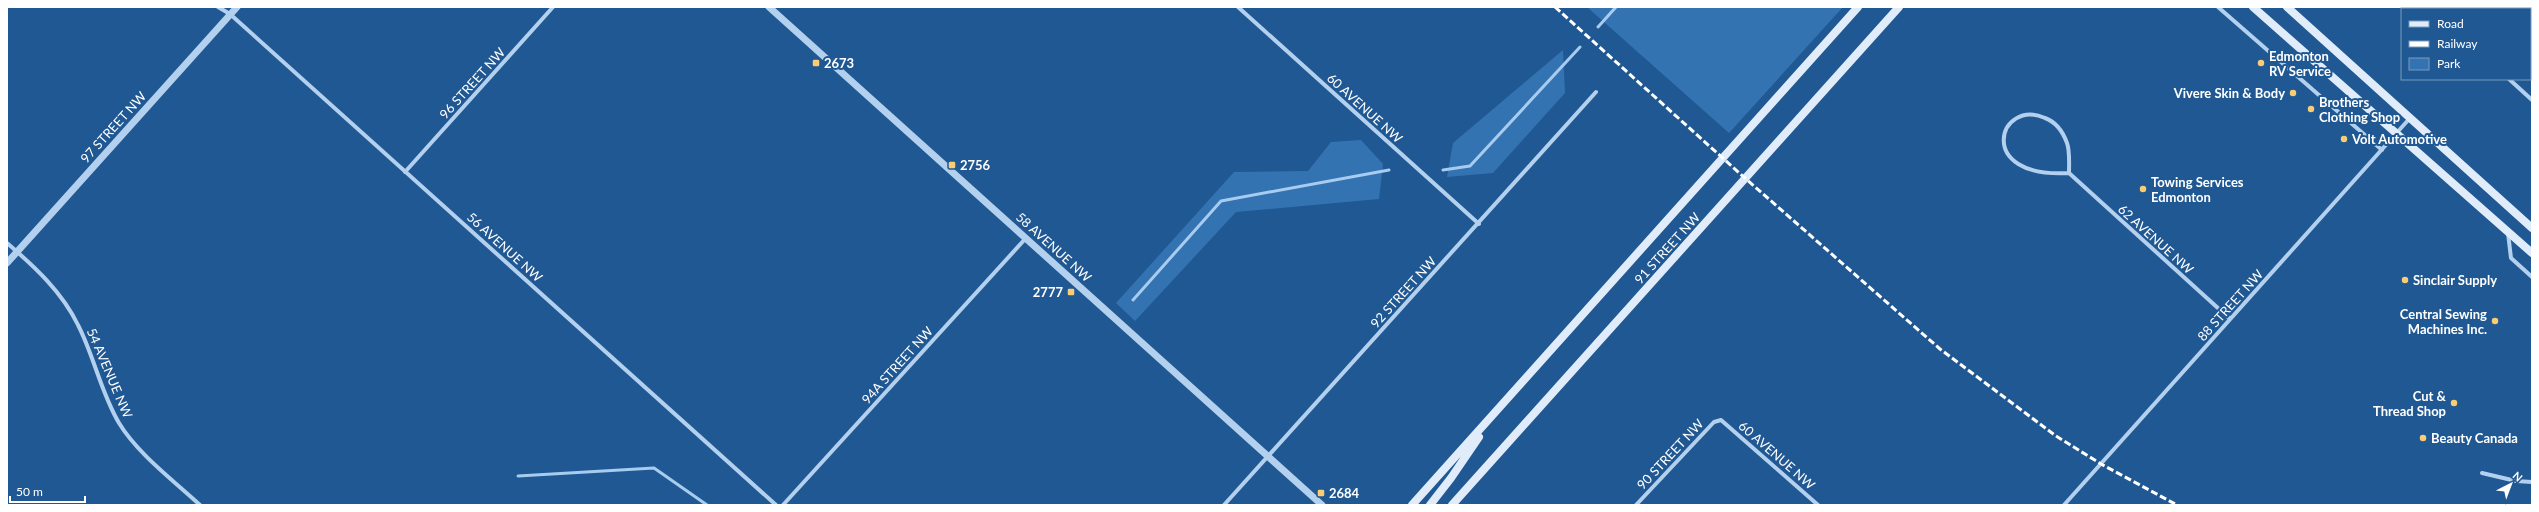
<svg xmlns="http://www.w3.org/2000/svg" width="2539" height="512" viewBox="0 0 2539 512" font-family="Lato,sans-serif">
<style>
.green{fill:#3473b1}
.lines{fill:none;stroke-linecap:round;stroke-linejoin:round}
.stream{stroke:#a7ccef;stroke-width:3}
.minor{stroke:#b3d0ee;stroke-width:4}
.tertiary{stroke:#b3d0ee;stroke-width:7}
.secondary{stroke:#e0ecfa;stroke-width:8}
.rail{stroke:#fff;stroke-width:3;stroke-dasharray:7 3;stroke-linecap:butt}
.poi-dot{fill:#facd74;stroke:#205893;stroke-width:1.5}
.labels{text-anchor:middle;stroke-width:4;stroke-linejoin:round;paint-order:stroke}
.poi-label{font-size:13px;font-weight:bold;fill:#fff;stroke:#205893;text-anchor:start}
.street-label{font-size:13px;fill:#fff;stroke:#205893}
</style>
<rect width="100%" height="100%" fill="#205893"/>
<path class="green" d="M 1587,7 L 1843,7 L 1729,133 Z
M 1563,50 L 1565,93 L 1493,173 L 1447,177 L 1453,143 Z
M 1361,140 L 1383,164 L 1379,199 L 1236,212 L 1135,321 L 1116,303 L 1234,172 L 1308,171 L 1331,142 Z"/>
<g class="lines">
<path class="stream" d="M 1598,27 L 1616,7
M 1443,170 L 1470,166 L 1580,47
M 1133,300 L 1221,201 L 1389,170
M 518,476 L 654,468 L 707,505"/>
<path class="minor" d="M 218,7 L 230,14 L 776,505
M 1238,7 L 1479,224
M 2218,7 L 2382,150
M 2429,7 L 2431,9
M 2462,9 L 2464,7
M 2509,79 L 2532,100
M 405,172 L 553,7
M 2069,173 C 2069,164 2070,151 2067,143 C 2063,132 2056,122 2045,118 C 1999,97 1973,179 2069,173 L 2230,319
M 2508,233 L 2511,258 L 2532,277
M 7,243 C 35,267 62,292 78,325 C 94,356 101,393 119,423 C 137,453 174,481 200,505
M 2482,473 L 2516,481 L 2532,482
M 783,505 L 1026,238
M 1224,505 L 1596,92
M 1636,505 L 1714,422 L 1721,420 L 1818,505
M 2064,505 L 2410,118"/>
<path class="tertiary" d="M 769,7 L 1322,505
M 7,263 L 237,7"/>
<path class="secondary" d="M 2253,7 L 2532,253
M 2287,7 L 2532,228
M 1412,505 L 1858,7
M 1430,505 L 1451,478 L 1479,437
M 1452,505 L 1899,7"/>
<path class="rail" d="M 1555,7 L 1746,179 L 1940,349 L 2056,436 L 2101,464 L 2177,505"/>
</g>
<g class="poi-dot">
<rect x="812" y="59" width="8" height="8" rx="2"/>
<circle cx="2261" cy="63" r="4"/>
<circle cx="2293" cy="93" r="4"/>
<circle cx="2311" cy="109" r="4"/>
<circle cx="2344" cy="139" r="4"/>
<rect x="948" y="161" width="8" height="8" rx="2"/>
<circle cx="2143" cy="189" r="4"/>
<circle cx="2405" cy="280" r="4"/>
<rect x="1067" y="288" width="8" height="8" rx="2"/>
<circle cx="2495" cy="321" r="4"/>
<circle cx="2454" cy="403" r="4"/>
<circle cx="2423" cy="438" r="4"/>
<rect x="1317" y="489" width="8" height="8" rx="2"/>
</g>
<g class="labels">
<g class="poi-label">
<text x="2269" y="61">Edmonton<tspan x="2269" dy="15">RV Service</tspan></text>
<text x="824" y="68">2673</text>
<text x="2285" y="98" text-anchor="end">Vivere Skin &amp; Body</text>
<text x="2319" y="107">Brothers<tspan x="2319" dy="15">Clothing Shop</tspan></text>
<text x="2352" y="144">Volt Automotive</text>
<text x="960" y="170">2756</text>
<text x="2151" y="187">Towing Services<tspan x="2151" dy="15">Edmonton</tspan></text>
<text x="2413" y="285">Sinclair Supply</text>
<text x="1063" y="297" text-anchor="end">2777</text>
<text x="2487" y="319" text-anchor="end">Central Sewing<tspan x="2487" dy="15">Machines Inc.</tspan></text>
<text x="2446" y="401" text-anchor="end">Cut &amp;<tspan x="2446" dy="15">Thread Shop</tspan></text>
<text x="2431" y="443">Beauty Canada</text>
<text x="1329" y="498">2684</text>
</g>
<g class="street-label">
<text transform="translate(472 83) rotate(-48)" y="5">96 STREET NW</text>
<text transform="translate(1365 108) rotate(42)" y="5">60 AVENUE NW</text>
<text transform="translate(113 127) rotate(-48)" y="5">97 STREET NW</text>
<text transform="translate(2156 239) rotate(42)" y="5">62 AVENUE NW</text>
<text transform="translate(505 247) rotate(42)" y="5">56 AVENUE NW</text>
<text transform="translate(1054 247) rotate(42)" y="5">58 AVENUE NW</text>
<text transform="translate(1667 248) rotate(-48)" y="5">91 STREET NW</text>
<text transform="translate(1403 292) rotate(-48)" y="5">92 STREET NW</text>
<text transform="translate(2230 305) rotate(-48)" y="5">88 STREET NW</text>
<text transform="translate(897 365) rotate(-48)" y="5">94A STREET NW</text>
<text transform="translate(110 373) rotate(67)" y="5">54 AVENUE NW</text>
<text transform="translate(1670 454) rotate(-47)" y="5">90 STREET NW</text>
<text transform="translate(1777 455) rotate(41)" y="5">60 AVENUE NW</text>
</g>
</g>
<rect width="2539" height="512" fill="none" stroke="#ffffff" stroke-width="16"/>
<rect x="2401" y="8" width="130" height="72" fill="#205893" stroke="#799bbe"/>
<rect x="2409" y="21" width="20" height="6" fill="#e0ecfa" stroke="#799bbe"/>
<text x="2437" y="28" font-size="12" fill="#ffffff">Road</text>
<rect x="2409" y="41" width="20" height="6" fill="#ffffff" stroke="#799bbe"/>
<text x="2437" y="48" font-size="12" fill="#ffffff">Railway</text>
<rect x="2409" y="58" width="20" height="12" fill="#3473b1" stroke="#799bbe"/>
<text x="2437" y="68" font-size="12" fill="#ffffff">Park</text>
<g transform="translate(2511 484) rotate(42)" stroke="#205893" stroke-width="3" paint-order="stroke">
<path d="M0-3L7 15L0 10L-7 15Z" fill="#ffffff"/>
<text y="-6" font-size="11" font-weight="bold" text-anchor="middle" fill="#ffffff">N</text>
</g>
<path d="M10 496v6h75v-6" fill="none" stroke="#ffffff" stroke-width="2"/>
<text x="16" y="496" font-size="12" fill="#ffffff" stroke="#205893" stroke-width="3" paint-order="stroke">50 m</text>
</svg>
